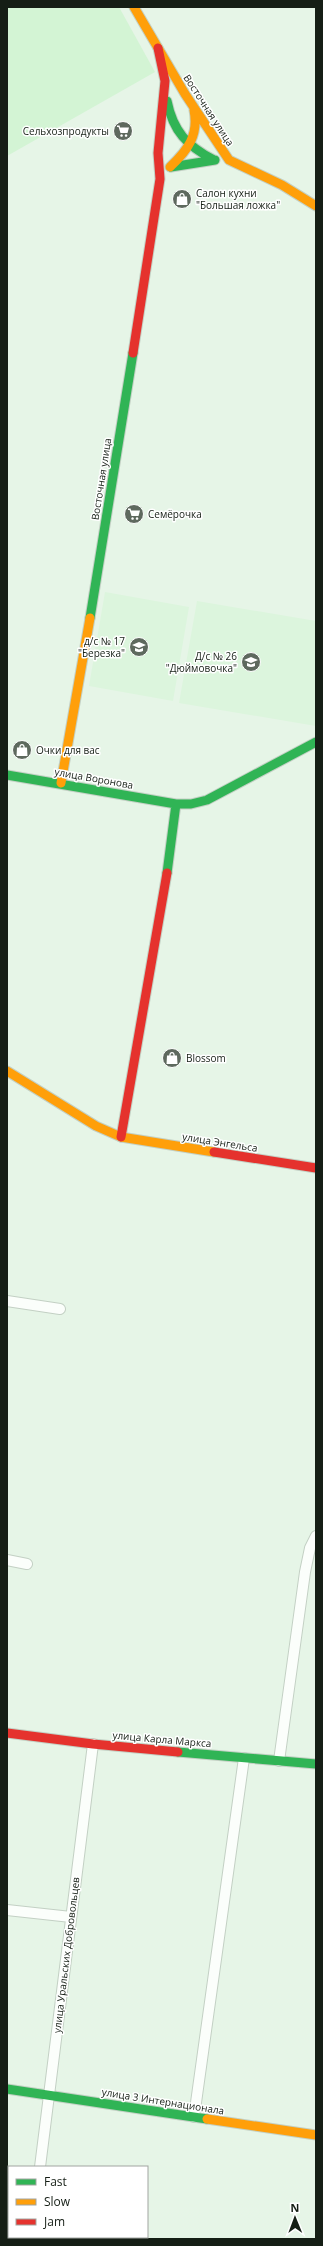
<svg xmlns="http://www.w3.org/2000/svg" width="323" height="2246" viewBox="0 0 323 2246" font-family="'Open Sans',sans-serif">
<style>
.built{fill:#dcf5dd}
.green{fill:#d3f4d4}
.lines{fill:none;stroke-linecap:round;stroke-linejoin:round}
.street-casing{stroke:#c3d0c4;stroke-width:12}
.fast-casing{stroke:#c3d0c4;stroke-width:11}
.slow-casing{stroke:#c3d0c4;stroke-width:11}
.jam-casing{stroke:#c3d0c4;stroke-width:11}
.street{stroke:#fbfefb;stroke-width:10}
.fast{stroke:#30b455;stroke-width:9}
.slow{stroke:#ff9f0a;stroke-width:9}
.jam{stroke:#e5322d;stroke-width:9}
.labels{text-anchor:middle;stroke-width:3;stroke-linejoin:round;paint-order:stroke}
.street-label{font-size:10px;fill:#151e15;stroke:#fff}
.poi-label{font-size:10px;fill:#151e15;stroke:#fff;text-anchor:start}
</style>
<rect width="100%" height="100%" fill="#e6f5e7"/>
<path class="built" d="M 105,592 L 189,607 L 173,701 L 89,686 Z
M 197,601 L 316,621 L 316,726 L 179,703 Z"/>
<path class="green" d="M 7,7 L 119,7 L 155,72 L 7,156 Z"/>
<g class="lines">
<defs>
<path id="street" d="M 7,1301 L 60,1309
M 7,1560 L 27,1564
M 279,1761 L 305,1572 L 310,1548 L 316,1536
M 7,1910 L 71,1917
M 194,2117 L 244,1758
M 40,2167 L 93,1744
M 31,2239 L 31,2237"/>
<path id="fast" d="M 167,101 C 173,131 187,146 214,160
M 171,167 L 215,160
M 90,618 L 133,353
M 7,775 L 176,804 L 191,804 L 207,800 L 316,742
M 167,873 L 176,804
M 178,1752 L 316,1764
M 7,2089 L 207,2119"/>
<path id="slow" d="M 134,7 L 185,94 L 229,160 L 282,185 L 316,206
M 170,167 C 188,150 199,135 194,110
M 61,783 L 90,618
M 7,1071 L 96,1126 L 121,1137 L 214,1152
M 207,2119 L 316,2135"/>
<path id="jam" d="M 133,353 L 160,179 L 158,153 L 165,81 L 158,48
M 121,1137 L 167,873
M 214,1152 L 316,1168
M 7,1733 L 93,1744 L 178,1752"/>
</defs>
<use href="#street" class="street-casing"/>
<use href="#fast" class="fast-casing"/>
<use href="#slow" class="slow-casing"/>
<use href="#jam" class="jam-casing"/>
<use href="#street" class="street"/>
<use href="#fast" class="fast"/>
<use href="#slow" class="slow"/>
<use href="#jam" class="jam"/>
</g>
<defs>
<symbol id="supermarket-disc" viewBox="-11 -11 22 22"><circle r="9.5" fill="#5e695e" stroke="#fff"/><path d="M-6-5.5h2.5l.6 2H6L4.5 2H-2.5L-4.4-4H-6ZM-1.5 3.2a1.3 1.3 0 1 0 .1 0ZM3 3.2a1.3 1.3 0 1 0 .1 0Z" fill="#fff"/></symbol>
<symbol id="shop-disc" viewBox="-11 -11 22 22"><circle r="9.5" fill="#5e695e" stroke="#fff"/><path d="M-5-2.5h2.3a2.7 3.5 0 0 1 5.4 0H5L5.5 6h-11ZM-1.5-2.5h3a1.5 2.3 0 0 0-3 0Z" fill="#fff"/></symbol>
<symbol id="school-disc" viewBox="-11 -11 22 22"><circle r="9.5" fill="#5e695e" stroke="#fff"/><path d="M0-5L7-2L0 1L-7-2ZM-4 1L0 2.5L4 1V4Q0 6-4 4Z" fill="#fff"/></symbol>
</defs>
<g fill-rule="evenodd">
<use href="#supermarket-disc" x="112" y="120" width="22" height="22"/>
<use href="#shop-disc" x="171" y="188" width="22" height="22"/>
<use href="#supermarket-disc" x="123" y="503" width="22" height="22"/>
<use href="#school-disc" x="128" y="636" width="22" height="22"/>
<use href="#school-disc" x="240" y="651" width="22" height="22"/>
<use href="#shop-disc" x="11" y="739" width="22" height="22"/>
<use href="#shop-disc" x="161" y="1047" width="22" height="22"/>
</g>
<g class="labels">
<g class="street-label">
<text transform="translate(209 110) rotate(57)" y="4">Восточная улица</text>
<text transform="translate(101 479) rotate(-81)" y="4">Восточная улица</text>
<text transform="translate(94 778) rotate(10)" y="4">улица Воронова</text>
<text transform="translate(220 1142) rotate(9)" y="4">улица Энгельса</text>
<text transform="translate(162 1739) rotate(5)" y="4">улица Карла Маркса</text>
<text transform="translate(66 1955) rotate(-83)" y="4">улица Уральских Добровольцев</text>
<text transform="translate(163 2101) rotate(9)" y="4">улица 3 Интернационала</text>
</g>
<g class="poi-label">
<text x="109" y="135" text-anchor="end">Сельхозпродукты</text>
<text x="196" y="197">Салон кухни<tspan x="196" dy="12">"Большая ложка"</tspan></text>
<text x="148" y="518">Семёрочка</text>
<text x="125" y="645" text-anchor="end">д/с № 17<tspan x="125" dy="12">"Березка"</tspan></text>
<text x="237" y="660" text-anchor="end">Д/с № 26<tspan x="237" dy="12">"Дюймовочка"</tspan></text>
<text x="36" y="754">Очки для вас</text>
<text x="186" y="1062">Blossom</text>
</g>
</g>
<rect width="323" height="2246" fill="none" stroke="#151e15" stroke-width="16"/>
<rect x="8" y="2166" width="140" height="72" fill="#ffffff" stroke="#a1a5a1"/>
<rect x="16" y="2179" width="20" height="6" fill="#30b455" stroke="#a1a5a1"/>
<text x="44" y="2186" font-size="12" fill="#151e15">Fast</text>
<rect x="16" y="2199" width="20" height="6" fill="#ff9f0a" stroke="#a1a5a1"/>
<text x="44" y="2206" font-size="12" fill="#151e15">Slow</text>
<rect x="16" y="2219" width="20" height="6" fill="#e5322d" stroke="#a1a5a1"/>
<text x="44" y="2226" font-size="12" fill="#151e15">Jam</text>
<g transform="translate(295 2218) rotate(359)" stroke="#ffffff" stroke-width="3" paint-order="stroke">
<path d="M0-3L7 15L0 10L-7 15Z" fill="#151e15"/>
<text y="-6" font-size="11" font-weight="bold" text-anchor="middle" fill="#151e15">N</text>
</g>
</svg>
